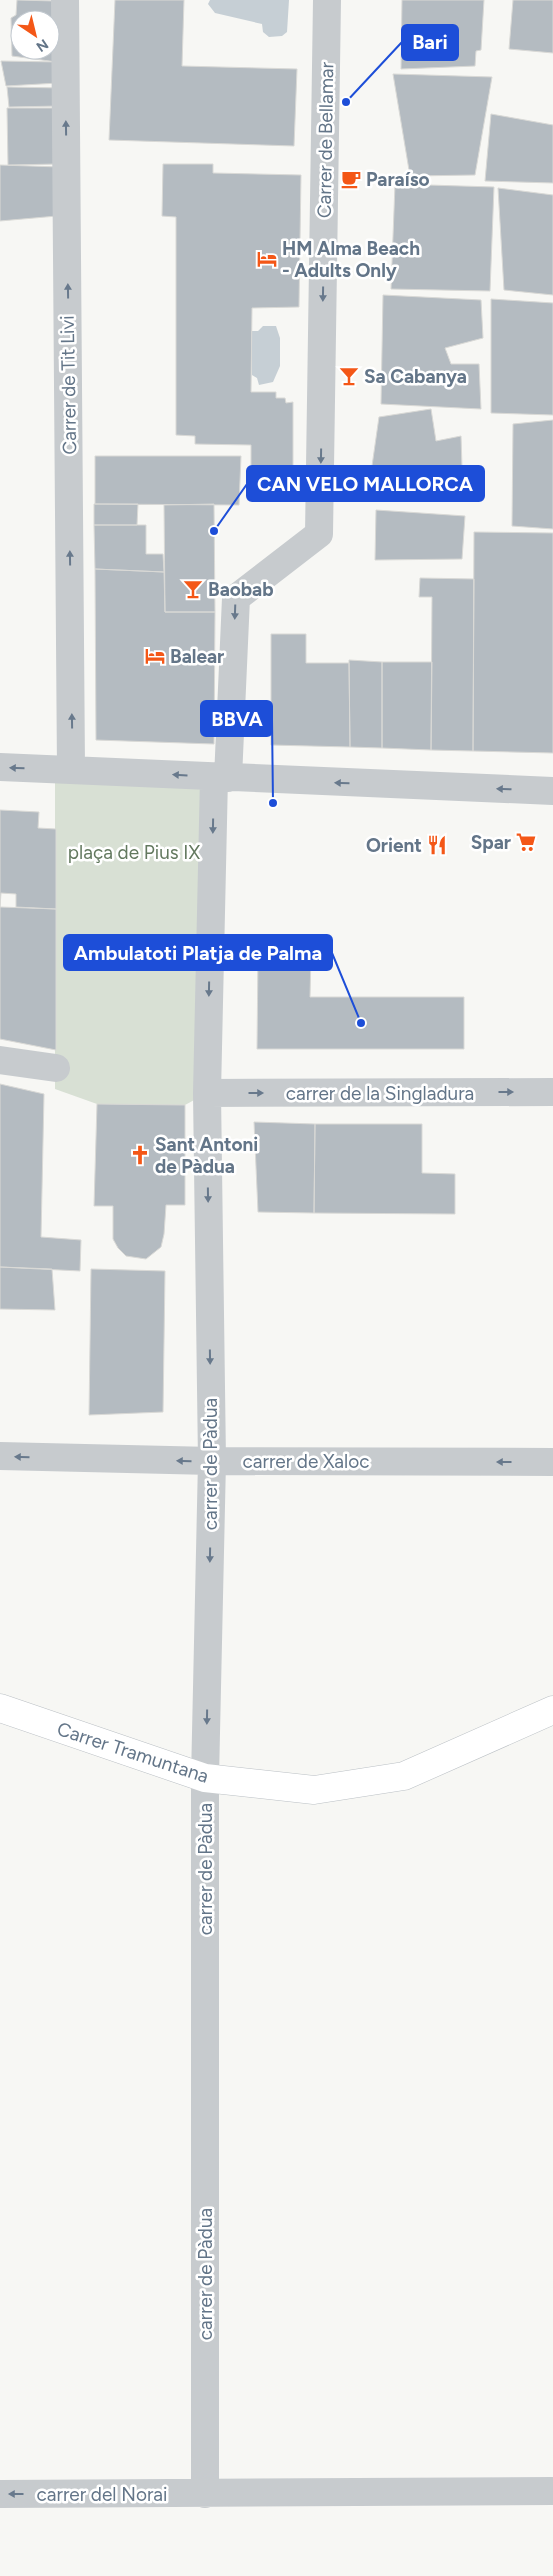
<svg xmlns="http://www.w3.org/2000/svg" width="553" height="2576" viewBox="0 0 553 2576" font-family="Figtree,sans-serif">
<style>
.green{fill:#d8e0d4}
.water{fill:#c6cfd5}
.building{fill:#b4bbc1;stroke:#d9d9d6;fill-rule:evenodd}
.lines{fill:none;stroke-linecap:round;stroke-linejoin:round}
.secondary-casing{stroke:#bbc0c5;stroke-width:29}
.street{stroke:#c7cbce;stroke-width:28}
.secondary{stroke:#fff;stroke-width:28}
.oneway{fill:#68798c}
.labels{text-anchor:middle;stroke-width:5;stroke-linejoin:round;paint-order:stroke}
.street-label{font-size:19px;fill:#637588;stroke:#fff}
.poi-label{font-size:19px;font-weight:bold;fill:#637588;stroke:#fff;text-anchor:start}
.park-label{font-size:19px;fill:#63795f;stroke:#fff}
.leader{fill:none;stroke:#1d4ed8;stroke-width:2}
.callout-dot{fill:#1d4ed8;stroke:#fff;stroke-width:2}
.callout{fill:#1d4ed8;stroke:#1d4ed8;stroke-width:2}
.callout-label{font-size:20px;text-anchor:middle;font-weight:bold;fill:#fff}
</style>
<rect width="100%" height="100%" fill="#f7f7f4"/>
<path class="green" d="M 55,769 L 214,777 L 207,1093 L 185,1105 L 97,1104 L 55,1089 Z"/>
<path class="water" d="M 210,0 L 289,0 L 287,32 L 282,36 L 269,37 L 263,32 L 262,24 L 215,13 L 208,4 Z
M 263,326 L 276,326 L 280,338 L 280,366 L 273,382 L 259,385 L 257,378 L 252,375 L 252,331 L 258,331 Z"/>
<path class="building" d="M 17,0 L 55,1 L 57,62 L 12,56 L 11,18 L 16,15 ZM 20,20 L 50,20 L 50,50 L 20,50 Z
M 115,0 L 184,0 L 182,66 L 297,69 L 294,146 L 109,140 Z
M 402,0 L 484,0 L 481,50 L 476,51 L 475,66 L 401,69 Z
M 513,0 L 553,0 L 553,53 L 509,49 Z
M 1,61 L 57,62 L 58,83 L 6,86 Z
M 393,74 L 492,77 L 475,175 L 410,176 Z
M 7,87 L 62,88 L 60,106 L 9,107 Z
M 7,108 L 59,108 L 58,164 L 8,165 Z
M 491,114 L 553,125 L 553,183 L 485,181 Z
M 163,164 L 213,164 L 213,173 L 301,175 L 299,307 L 252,308 L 251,392 L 276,392 L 276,398 L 285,398 L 286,403 L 293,402 L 293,485 L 276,488 L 275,497 L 260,497 L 260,488 L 251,488 L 251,445 L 195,444 L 195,436 L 176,435 L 176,217 L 162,216 Z
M 0,165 L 60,167 L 57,216 L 0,221 Z
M 395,184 L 494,187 L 490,291 L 391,289 Z
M 498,188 L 553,195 L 553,295 L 504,290 Z
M 383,295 L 481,300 L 483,338 L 445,348 L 451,364 L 479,364 L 481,409 L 381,404 Z
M 491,299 L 553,303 L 553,415 L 491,413 Z
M 431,409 L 436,441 L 461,436 L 462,468 L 372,466 L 379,417 Z
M 553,420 L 553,529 L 512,526 L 513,424 Z
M 95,456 L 241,456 L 239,505 L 95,504 Z
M 94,504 L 138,504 L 137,525 L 94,525 Z
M 214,504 L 215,612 L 165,612 L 164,505 Z
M 376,510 L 465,516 L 462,559 L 375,560 Z
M 94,525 L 146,525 L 146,554 L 163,554 L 164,572 L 95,569 Z
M 474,532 L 553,533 L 553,753 L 473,751 Z
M 95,569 L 164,572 L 165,612 L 215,612 L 214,744 L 96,740 Z
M 420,578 L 474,579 L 473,751 L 431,750 L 432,597 L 419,597 Z
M 271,634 L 306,634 L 306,663 L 349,663 L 350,747 L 271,745 Z
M 349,660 L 382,662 L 382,748 L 350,747 Z
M 382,662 L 432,662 L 431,750 L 382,748 Z
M 0,810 L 39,812 L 38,828 L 56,829 L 56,909 L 16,907 L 16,894 L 1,893 L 0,907 Z
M 0,907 L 56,909 L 56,1050 L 0,1039 Z
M 258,953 L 311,954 L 310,997 L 464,997 L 464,1049 L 257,1049 Z
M 0,1084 L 44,1094 L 41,1237 L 81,1240 L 80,1271 L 0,1267 Z
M 97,1104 L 185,1105 L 185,1205 L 166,1205 L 164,1234 L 161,1247 L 146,1259 L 126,1256 L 118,1248 L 113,1239 L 113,1206 L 94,1206 Z
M 254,1122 L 315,1124 L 314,1213 L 258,1212 Z
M 315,1124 L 422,1124 L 422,1173 L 455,1174 L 455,1214 L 314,1213 Z
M 0,1267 L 52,1269 L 55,1310 L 0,1309 Z
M 91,1269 L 165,1271 L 163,1412 L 89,1415 Z"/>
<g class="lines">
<defs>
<path id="secondary" d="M 0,1708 L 205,1778 L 314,1790 L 404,1776 L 553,1710"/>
</defs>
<use href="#secondary" class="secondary-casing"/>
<path class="street" d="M 65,0 L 71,769
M 0,767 L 553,791
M 228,778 L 236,598 L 319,534 L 327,0
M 0,1060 L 56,1068
M 207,1093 L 553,1092
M 0,1456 L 212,1461 L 553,1462
M 0,2494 L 553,2491
M 205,2494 L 205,1778 L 212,1461 L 207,1093 L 214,777"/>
<use href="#secondary" class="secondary"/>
</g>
<defs><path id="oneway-solid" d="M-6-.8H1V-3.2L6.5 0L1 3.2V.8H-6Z" transform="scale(1.25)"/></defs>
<g class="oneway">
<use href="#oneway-solid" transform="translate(66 128) rotate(-91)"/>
<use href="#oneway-solid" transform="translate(68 291) rotate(-91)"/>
<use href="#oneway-solid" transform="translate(323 294) rotate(91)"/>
<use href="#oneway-solid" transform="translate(321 456) rotate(91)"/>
<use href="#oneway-solid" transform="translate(70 558) rotate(-91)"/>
<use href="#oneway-solid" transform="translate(235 612) rotate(92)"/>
<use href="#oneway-solid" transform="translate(72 721) rotate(-91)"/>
<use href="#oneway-solid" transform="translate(17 768) rotate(-178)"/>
<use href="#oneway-solid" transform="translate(180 775) rotate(-177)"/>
<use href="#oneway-solid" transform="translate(342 783) rotate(-178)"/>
<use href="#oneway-solid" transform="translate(504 789) rotate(-178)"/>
<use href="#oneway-solid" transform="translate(213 826) rotate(91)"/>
<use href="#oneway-solid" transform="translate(209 989) rotate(91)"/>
<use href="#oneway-solid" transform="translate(506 1092)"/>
<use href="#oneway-solid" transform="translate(256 1093)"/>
<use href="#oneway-solid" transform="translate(208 1195) rotate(89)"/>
<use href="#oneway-solid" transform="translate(210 1357) rotate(89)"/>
<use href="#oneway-solid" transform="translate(22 1457) rotate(-179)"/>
<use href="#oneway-solid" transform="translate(184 1461) rotate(-179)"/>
<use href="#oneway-solid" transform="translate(504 1462) rotate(-180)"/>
<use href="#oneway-solid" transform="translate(210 1555) rotate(91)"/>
<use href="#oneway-solid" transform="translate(207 1717) rotate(91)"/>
<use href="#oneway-solid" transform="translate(16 2494) rotate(-180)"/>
</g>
<defs>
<symbol id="cafe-bare" viewBox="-9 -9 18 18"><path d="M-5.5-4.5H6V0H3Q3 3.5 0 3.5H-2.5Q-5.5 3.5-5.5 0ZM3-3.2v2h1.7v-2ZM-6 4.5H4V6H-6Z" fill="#f45717" stroke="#fff" stroke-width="2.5" paint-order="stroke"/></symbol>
<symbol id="hotel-bare" viewBox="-9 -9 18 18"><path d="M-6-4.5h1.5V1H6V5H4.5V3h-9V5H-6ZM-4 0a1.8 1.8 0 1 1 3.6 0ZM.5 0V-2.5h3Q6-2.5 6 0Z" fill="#f45717" stroke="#fff" stroke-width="2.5" paint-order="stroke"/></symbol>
<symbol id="bar-bare" viewBox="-9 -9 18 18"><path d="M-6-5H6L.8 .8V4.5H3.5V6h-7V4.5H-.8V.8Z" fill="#f45717" stroke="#fff" stroke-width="2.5" paint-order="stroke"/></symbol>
<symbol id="supermarket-bare" viewBox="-9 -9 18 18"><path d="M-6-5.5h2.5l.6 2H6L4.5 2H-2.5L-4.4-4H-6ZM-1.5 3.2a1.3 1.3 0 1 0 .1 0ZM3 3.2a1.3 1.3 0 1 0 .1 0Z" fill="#f45717" stroke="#fff" stroke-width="2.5" paint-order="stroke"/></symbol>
<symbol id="restaurant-bare" viewBox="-9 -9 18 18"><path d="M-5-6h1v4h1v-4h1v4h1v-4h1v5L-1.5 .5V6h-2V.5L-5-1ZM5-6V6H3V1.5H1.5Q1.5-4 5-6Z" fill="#f45717" stroke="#fff" stroke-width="2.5" paint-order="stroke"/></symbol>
<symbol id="church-bare" viewBox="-9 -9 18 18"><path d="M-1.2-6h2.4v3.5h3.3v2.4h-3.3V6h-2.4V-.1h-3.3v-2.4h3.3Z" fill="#f45717" stroke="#fff" stroke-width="2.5" paint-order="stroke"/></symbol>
</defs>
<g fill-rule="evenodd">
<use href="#cafe-bare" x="337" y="165" width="28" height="28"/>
<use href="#hotel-bare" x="253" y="245" width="28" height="28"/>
<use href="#bar-bare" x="335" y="362" width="28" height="28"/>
<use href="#bar-bare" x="179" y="575" width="28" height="28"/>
<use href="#hotel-bare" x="141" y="642" width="28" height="28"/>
<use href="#supermarket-bare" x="512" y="828" width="28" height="28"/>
<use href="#restaurant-bare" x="423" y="831" width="28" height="28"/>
<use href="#church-bare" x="126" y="1141" width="28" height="28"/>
</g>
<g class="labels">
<g class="street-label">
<text transform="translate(325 140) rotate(-89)" y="7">Carrer de Bellamar</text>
<text transform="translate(68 385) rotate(-91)" y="7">Carrer de Tit Livi</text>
<text x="380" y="1100">carrer de la Singladura</text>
<text x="306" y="1468">carrer de Xaloc</text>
<text transform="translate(210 1464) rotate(-90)" y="7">carrer de Pàdua</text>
<text transform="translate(133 1752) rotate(18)" y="7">Carrer Tramuntana</text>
<text transform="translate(205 1869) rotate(-90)" y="7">carrer de Pàdua</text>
<text transform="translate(205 2274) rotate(-90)" y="7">carrer de Pàdua</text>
<text x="102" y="2501">carrer del Norai</text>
</g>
<g class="poi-label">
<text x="366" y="186">Paraíso</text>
<text x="282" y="255">HM Alma Beach<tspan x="282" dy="22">- Adults Only</tspan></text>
<text x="364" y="383">Sa Cabanya</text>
<text x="208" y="596">Baobab</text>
<text x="170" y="663">Balear</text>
<text x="511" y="849" text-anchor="end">Spar</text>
<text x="422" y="852" text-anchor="end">Orient</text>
<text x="155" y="1151">Sant Antoni<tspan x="155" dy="22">de Pàdua</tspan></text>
</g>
<g class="park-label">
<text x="134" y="859">plaça de Pius IX</text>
</g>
</g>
<path class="leader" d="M346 102L402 42M214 531L247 484M273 803L272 719M361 1023L332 953"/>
<g class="callout-dot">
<circle cx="346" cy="102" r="5"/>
<circle cx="214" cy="531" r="5"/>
<circle cx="273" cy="803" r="5"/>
<circle cx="361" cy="1023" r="5"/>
</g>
<g class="callout">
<rect x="402" y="25" width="56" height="35" rx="5"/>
<rect x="247" y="466" width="237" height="35" rx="5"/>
<rect x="201" y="701" width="71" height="35" rx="5"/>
<rect x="64" y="935" width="268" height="35" rx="5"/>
</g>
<g class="callout-label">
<text x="430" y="49">Bari</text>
<text x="365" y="491">CAN VELO MALLORCA</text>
<text x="237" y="726">BBVA</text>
<text x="198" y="960">Ambulatoti Platja de Palma</text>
</g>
<g transform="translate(35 35) rotate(145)"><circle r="24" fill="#ffffff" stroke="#c1c8cf"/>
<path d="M0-4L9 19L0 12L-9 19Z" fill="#f45717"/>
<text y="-8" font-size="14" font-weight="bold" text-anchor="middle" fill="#637588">N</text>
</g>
</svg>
